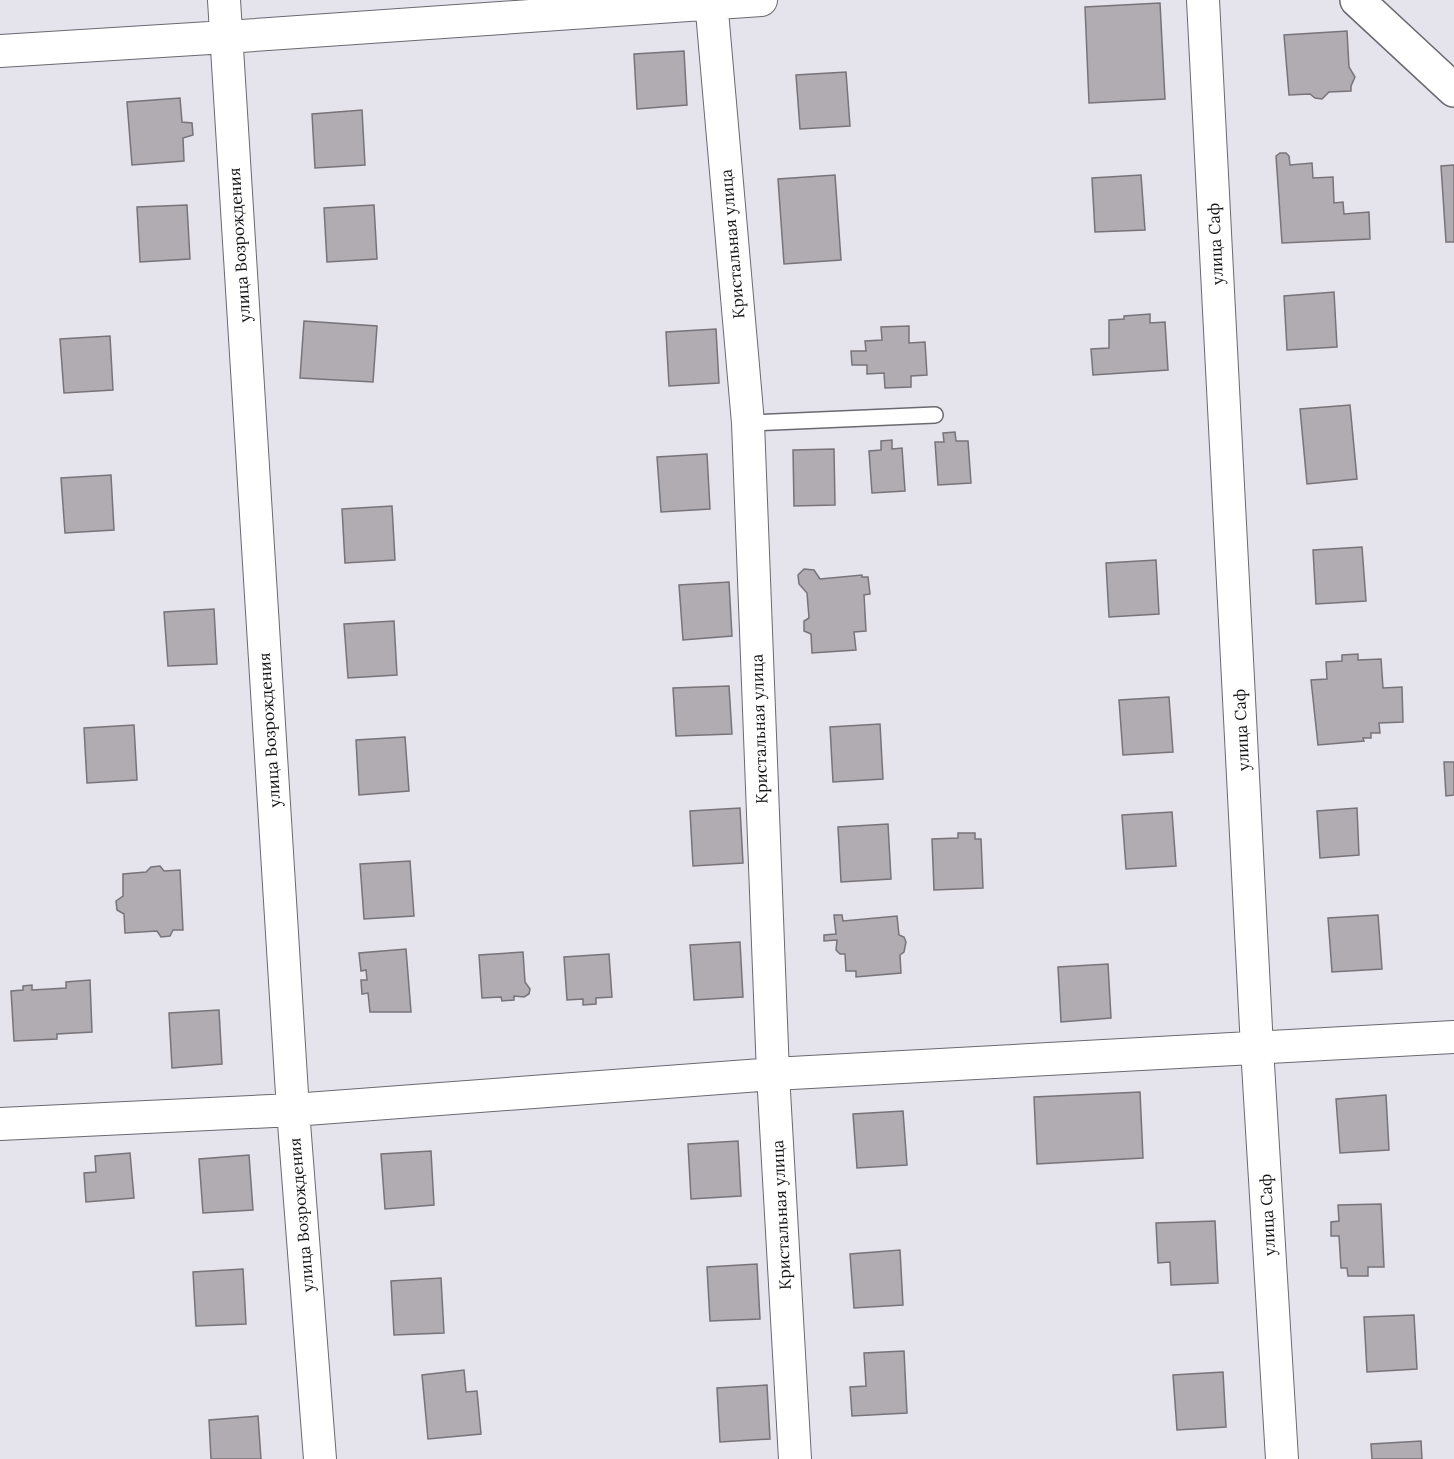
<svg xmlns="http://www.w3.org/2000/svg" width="1454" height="1459" viewBox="0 0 1454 1459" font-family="Lora,serif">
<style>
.building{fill:#b0acb2;stroke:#787379;stroke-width:1.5}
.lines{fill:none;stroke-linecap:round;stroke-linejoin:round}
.lane-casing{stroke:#6a696f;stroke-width:18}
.street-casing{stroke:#6a696f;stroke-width:34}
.secondary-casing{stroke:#6a696f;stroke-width:36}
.lane{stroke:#fff;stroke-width:15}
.street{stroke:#fff;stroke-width:32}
.secondary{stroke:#fff;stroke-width:33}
.labels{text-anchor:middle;stroke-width:4.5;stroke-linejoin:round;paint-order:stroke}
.street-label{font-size:16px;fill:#151517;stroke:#fff}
</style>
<rect width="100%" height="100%" fill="#e5e4ec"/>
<path class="building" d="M 1160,3 L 1165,99 L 1089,103 L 1085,7 Z
M 1347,31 L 1349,67 L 1355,77 L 1351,86 L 1351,91 L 1329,92 L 1322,99 L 1315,98 L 1310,94 L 1289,95 L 1284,35 Z
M 684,51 L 687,105 L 637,109 L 634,54 Z
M 846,72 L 850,126 L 800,129 L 796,75 Z
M 180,98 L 182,122 L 192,123 L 193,135 L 183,138 L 184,161 L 132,165 L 127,102 Z
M 362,110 L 365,165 L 315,168 L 312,114 Z
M 1280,153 L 1286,153 L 1289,156 L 1290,165 L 1312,163 L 1313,178 L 1333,177 L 1334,203 L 1343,202 L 1344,214 L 1369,212 L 1370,239 L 1282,243 L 1276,156 Z
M 1454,165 L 1454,242 L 1446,242 L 1441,166 Z
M 835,175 L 841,260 L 784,264 L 778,179 Z
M 1141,175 L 1145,230 L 1095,232 L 1092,178 Z
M 187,205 L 190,259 L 140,262 L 137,207 Z
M 374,205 L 377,259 L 327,262 L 324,208 Z
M 1334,292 L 1337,347 L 1287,350 L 1284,296 Z
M 1150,314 L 1150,323 L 1165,322 L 1168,370 L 1093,375 L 1091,349 L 1109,348 L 1109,320 L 1124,319 L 1124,316 Z
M 304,321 L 377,326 L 373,382 L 300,378 Z
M 909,326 L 909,343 L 925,342 L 927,375 L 911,376 L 911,387 L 885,388 L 884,373 L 867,374 L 867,365 L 852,365 L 851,351 L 866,351 L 865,341 L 882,340 L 881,327 Z
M 716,329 L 719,383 L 669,386 L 666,332 Z
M 110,336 L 113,390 L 64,393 L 60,339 Z
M 1350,405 L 1357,479 L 1307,484 L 1300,409 Z
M 955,432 L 956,441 L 968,441 L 971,483 L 938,485 L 935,442 L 944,442 L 943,433 Z
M 892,440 L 892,449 L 902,448 L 905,491 L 872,493 L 869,451 L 881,450 L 881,441 Z
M 834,449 L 835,505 L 794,506 L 793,450 Z
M 707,454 L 710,509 L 661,512 L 657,457 Z
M 111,475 L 114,530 L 65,533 L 61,478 Z
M 392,506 L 395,560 L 345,563 L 342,509 Z
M 1362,547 L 1366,601 L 1316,604 L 1313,550 Z
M 1156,560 L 1159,614 L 1109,617 L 1106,563 Z
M 804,569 L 814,570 L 820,579 L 862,575 L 862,577 L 868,577 L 870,594 L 864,595 L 866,631 L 854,632 L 856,650 L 812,653 L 811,634 L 804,631 L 804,621 L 809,618 L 807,593 L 799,584 L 798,575 Z
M 729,582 L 732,636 L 683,640 L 679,585 Z
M 214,609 L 217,664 L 168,666 L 164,612 Z
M 394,621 L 397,675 L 348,678 L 344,624 Z
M 1358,654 L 1358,660 L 1381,659 L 1383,688 L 1402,687 L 1403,722 L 1379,723 L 1380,733 L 1371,733 L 1371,738 L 1363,738 L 1364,741 L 1318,745 L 1311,680 L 1327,679 L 1326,662 L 1342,661 L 1342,655 Z
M 729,686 L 732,734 L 676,736 L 673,688 Z
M 1169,697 L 1173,752 L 1123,755 L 1119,700 Z
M 880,724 L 883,779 L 833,782 L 830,727 Z
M 134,725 L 137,780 L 87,783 L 84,728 Z
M 405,737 L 409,791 L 359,795 L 356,740 Z
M 1444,762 L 1454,762 L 1454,795 L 1446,796 Z
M 740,808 L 743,863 L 693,866 L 690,811 Z
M 1357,808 L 1359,855 L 1320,858 L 1317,811 Z
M 1172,812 L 1176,866 L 1126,869 L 1122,815 Z
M 888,824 L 891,879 L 841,882 L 838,827 Z
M 958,833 L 975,833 L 975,839 L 981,839 L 983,888 L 934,890 L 932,839 L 958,838 Z
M 410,861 L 414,916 L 364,919 L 360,864 Z
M 160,866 L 164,871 L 180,870 L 183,930 L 173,930 L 170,936 L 161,937 L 157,931 L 125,933 L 124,914 L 117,910 L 116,901 L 123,896 L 123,874 L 146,872 L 151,867 Z
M 834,915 L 842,915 L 843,921 L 897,916 L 899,935 L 904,937 L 906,942 L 904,952 L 900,955 L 901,973 L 856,977 L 856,971 L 846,971 L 845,954 L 840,954 L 836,950 L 837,940 L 824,941 L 824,935 L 836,934 Z
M 1378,915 L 1382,969 L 1332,972 L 1328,918 Z
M 740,942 L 743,997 L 694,1000 L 690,945 Z
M 406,949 L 411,1012 L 370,1012 L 368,993 L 362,994 L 361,980 L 367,980 L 366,970 L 361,971 L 359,953 Z
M 523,952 L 525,982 L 530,989 L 529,994 L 524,997 L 514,996 L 514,1000 L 502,1001 L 501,997 L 482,998 L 479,955 Z
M 609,954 L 612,997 L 596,998 L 596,1004 L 583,1005 L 583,999 L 567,1000 L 564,957 Z
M 1108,964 L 1111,1018 L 1061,1022 L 1058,967 Z
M 90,980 L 92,1032 L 57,1034 L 57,1039 L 14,1041 L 11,991 L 23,990 L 23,986 L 32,985 L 32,990 L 66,988 L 66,982 Z
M 219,1010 L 222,1064 L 172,1068 L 169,1013 Z
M 1140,1092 L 1143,1158 L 1037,1164 L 1034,1097 Z
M 1386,1095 L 1389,1150 L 1340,1153 L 1336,1099 Z
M 903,1111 L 907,1165 L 857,1168 L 853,1114 Z
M 738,1141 L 741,1196 L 691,1199 L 688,1144 Z
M 431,1151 L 434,1205 L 385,1209 L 381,1154 Z
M 130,1153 L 134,1198 L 86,1202 L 84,1173 L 96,1172 L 95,1156 Z
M 249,1155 L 253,1210 L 203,1213 L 199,1159 Z
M 1381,1204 L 1384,1267 L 1368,1267 L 1368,1276 L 1348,1276 L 1347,1268 L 1341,1268 L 1339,1236 L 1331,1236 L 1331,1222 L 1339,1221 L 1338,1205 Z
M 1215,1221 L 1218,1283 L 1171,1285 L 1170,1262 L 1158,1263 L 1156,1223 Z
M 900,1250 L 903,1305 L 854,1308 L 850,1254 Z
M 757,1264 L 760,1319 L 710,1321 L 707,1267 Z
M 243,1269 L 246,1324 L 196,1326 L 193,1272 Z
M 441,1278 L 444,1333 L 394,1335 L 391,1281 Z
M 1414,1315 L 1417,1369 L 1367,1372 L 1364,1317 Z
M 904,1351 L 907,1413 L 852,1416 L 850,1387 L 866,1386 L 864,1353 Z
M 464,1370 L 466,1392 L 477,1391 L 481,1434 L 428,1439 L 422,1375 Z
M 1223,1372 L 1226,1427 L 1177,1430 L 1173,1375 Z
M 767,1385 L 770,1439 L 720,1442 L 717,1388 Z
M 258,1416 L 261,1459 L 211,1459 L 209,1420 Z
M 1421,1441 L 1422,1459 L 1372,1459 L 1371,1444 Z"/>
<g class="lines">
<defs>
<path id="lane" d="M 748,423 L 935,415"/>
<path id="street" d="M 224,0 L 293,1110 L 320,1459
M 711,0 L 748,423 L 773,1074 L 795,1459
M 1203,0 L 1257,1048 L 1282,1459
M 0,51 L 226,37 L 761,0
M 0,1124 L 293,1110 L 773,1074 L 1454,1037"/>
<path id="secondary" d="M 1357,0 L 1454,90"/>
</defs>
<use href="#lane" class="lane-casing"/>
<use href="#street" class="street-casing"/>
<use href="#secondary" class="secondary-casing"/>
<use href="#lane" class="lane"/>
<use href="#street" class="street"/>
<use href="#secondary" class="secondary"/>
</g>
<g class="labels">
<g class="street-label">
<text transform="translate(732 244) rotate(-95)" y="6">Кристальная улица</text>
<text transform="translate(1215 244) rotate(-93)" y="6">улица Саф</text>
<text transform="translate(239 245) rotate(-94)" y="6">улица Возрождения</text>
<text transform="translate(759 729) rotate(-92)" y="6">Кристальная улица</text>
<text transform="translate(269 730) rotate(-94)" y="6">улица Возрождения</text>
<text transform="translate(1241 730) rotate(-93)" y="6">улица Саф</text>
<text transform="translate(301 1215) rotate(-95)" y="6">улица Возрождения</text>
<text transform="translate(781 1215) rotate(-93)" y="6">Кристальная улица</text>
<text transform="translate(1267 1215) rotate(-93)" y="6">улица Саф</text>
</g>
</g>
</svg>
